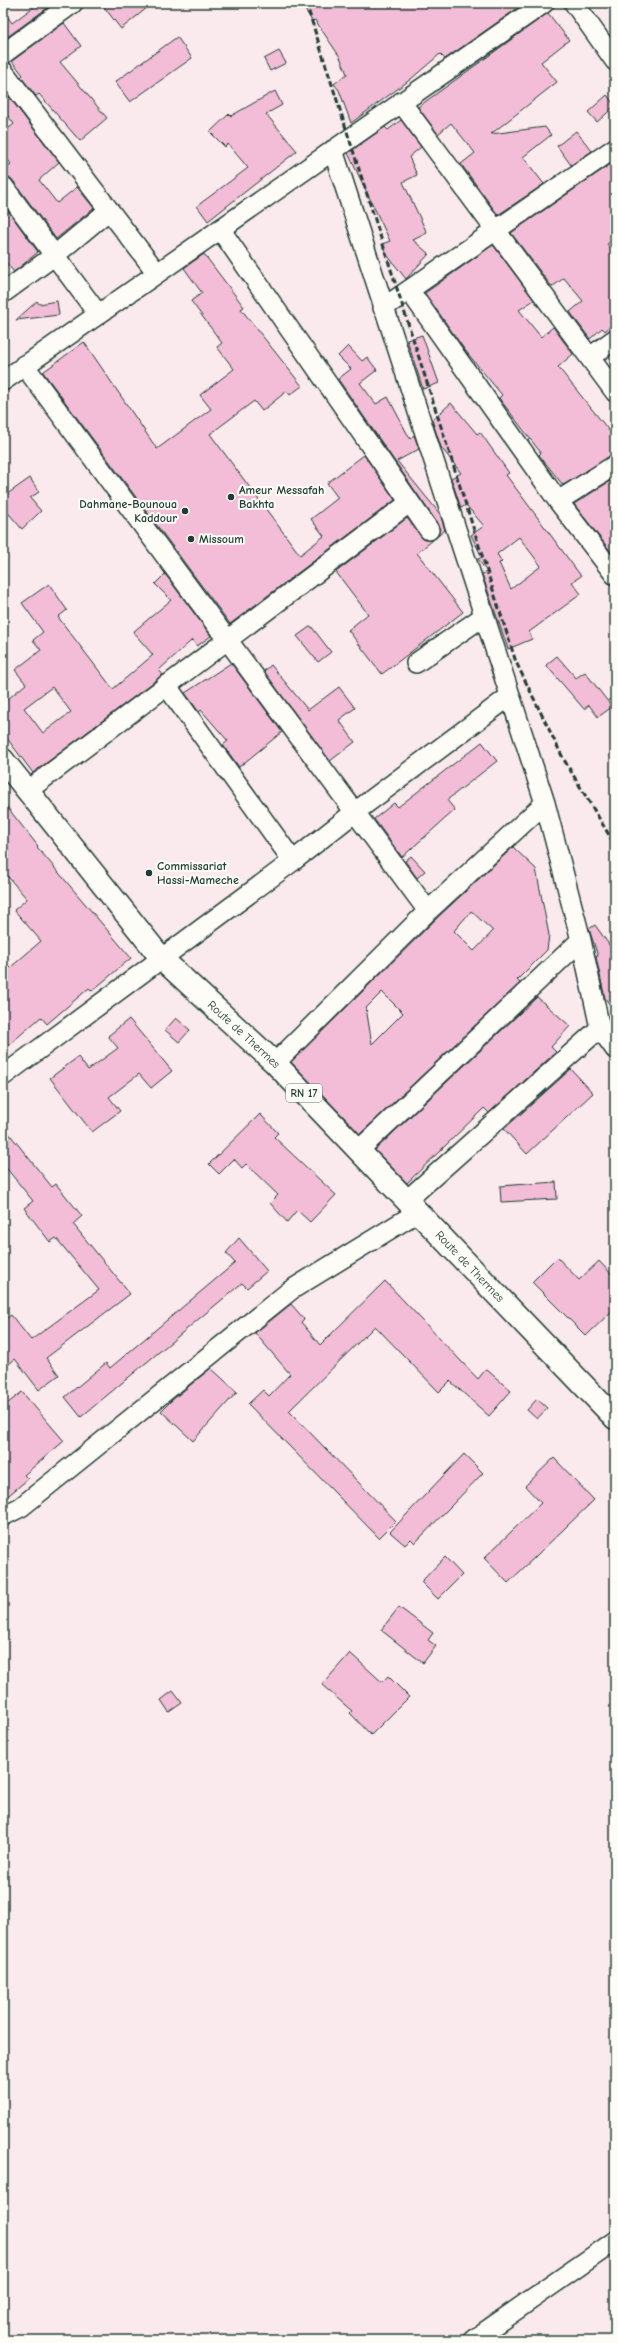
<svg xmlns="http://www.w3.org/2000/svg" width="618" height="2343" viewBox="0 0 618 2343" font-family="'Comic Neue',sans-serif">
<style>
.building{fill:#f3bdd7;stroke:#1f3d34;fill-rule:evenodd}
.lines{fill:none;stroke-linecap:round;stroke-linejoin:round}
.minor-casing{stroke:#1f3d34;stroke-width:22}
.major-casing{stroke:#1f3d34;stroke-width:25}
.minor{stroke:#fdfcf7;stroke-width:19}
.major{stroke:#fdfcf7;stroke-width:22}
.rail{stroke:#1f3d34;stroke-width:3;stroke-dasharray:6 3;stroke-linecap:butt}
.poi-dot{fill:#1f3d34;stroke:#fdfcf7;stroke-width:1.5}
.labels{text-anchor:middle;stroke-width:4;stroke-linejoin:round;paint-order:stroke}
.shield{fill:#fdfcf7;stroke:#62766e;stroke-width:1}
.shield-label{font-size:11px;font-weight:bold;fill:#1f3d34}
.poi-label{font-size:12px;font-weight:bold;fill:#1f3d34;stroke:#fdfcf7;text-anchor:start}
.street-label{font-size:12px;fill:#1f3d34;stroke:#fdfcf7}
</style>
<rect width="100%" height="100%" fill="#fae9ed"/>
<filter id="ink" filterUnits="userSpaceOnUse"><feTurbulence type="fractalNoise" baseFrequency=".025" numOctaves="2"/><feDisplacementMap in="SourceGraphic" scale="8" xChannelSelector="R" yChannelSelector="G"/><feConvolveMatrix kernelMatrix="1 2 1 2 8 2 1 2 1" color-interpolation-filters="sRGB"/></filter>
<g filter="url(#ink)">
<path class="building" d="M 39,3 L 48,3 L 50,6 L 3,40 L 3,10 L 12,23 Z
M 101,3 L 153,3 L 121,29 Z
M 301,3 L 525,3 L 445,59 L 440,54 L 411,79 L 351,123 L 339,90 L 334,84 L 347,74 L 340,57 L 315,20 L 312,21 Z
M 548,13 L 569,40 L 541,62 L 557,82 L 491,134 L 545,127 L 551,135 L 523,157 L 544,184 L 498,215 L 461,164 L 475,153 L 451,123 L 438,134 L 418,107 Z
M 64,23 L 81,46 L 60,62 L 107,118 L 80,141 L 39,94 L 36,96 L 21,77 L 23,75 L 12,61 Z
M 177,37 L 192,58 L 130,102 L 115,82 Z
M 279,51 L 286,63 L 270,71 L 264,59 Z
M 3,89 L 59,162 L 39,180 L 57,203 L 77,187 L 94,208 L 56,239 L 12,179 L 3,175 L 3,170 L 11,164 L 3,154 L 3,133 L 14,124 L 8,116 L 3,120 Z
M 275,91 L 282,105 L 266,114 L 297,151 L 208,221 L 197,206 L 248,168 L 228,144 L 225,147 L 210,132 L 229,114 L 231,116 Z
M 607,95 L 615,106 L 597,122 L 588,112 Z
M 401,120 L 421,147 L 409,157 L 417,175 L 403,182 L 427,233 L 413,240 L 429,254 L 406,279 L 387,255 L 382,244 L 390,241 L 348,153 L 385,127 L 388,130 Z
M 576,131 L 592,151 L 571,165 L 557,146 Z
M 615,161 L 615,239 L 607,244 L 615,254 L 615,322 L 605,331 L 602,328 L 590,339 L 570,312 L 583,301 L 564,278 L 552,287 L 511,233 Z
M 3,204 L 38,252 L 14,272 L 3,259 Z
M 493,245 L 534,300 L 519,310 L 541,337 L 553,327 L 573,354 L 558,367 L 615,438 L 615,454 L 563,485 L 539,455 L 541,453 L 499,398 L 502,395 L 464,349 L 425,293 Z
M 204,254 L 244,307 L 241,309 L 302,386 L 290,395 L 287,391 L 262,411 L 254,401 L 210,434 L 300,555 L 324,536 L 311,519 L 338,498 L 327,483 L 364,455 L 395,500 L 230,624 L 43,372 L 84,342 L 157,449 L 211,409 L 200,395 L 234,369 L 217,347 L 222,343 L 191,301 L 202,293 L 184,268 Z
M 37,301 L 39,304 L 57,301 L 59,315 L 16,320 Z
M 422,335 L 439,383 L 423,389 L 407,340 Z
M 348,346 L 362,361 L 367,357 L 377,370 L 360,383 L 376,404 L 388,397 L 410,439 L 414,435 L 419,449 L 397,461 L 440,514 L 445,530 L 438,536 L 440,529 L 438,524 L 338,379 L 351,369 L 338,356 Z
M 451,403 L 477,434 L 480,432 L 509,473 L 506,475 L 581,576 L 572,582 L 581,594 L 529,632 L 532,639 L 508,649 L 482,574 L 487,572 L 478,559 L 482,557 L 471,535 L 484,526 L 466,505 L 461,508 L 451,478 L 461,473 L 441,447 L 432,420 ZM 519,537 L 541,566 L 511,589 L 499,563 L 502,562 L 497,554 Z
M 30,478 L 39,492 L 30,498 L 41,511 L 22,529 L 3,507 L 3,497 Z
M 615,478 L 615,557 L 574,504 Z
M 407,518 L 424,540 L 433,540 L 417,553 L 463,612 L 382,674 L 348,630 L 368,614 L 336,572 Z
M 165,574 L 211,636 L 197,646 L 192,640 L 159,670 L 163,675 L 33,773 L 3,733 L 3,703 L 26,684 L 15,670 L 41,650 L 33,640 L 43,632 L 22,603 L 49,584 L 67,610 L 58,617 L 113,689 L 153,655 L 133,632 L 171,600 L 155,584 ZM 52,687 L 71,712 L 43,733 L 24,708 Z
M 311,626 L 331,652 L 318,662 L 297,636 Z
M 557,656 L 576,678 L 585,672 L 612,707 L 598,717 L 589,705 L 584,709 L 546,665 Z
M 231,663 L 282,732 L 239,767 L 223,745 L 228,741 L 201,710 L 199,712 L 185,693 Z
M 271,665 L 308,710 L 339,687 L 355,708 L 339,720 L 355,742 L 330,761 L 264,671 Z
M 482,742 L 497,761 L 447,800 L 455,810 L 402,857 L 374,819 L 394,803 L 398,807 Z
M 3,802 L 38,846 L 37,847 L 131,958 L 92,991 L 89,988 L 47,1024 L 41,1017 L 3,1050 L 3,974 L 41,941 L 14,910 L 27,899 L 3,871 Z
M 513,847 L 536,869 L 549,935 L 547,950 L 517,980 L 520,983 L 360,1134 L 291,1062 L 436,919 ZM 471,911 L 493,931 L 474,951 L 454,931 ZM 382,992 L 403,1013 L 372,1044 L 366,1008 Z
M 411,856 L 425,871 L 417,878 L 405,861 Z
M 595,925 L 615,953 L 615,1012 L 605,998 L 596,957 L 598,956 L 589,929 Z
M 537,997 L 570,1026 L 551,1047 L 556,1052 L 489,1113 L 484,1108 L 407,1183 L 375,1150 Z
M 176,1018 L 190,1030 L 179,1042 L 165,1030 Z
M 129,1019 L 172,1071 L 151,1088 L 139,1074 L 109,1097 L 120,1111 L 92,1132 L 50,1078 L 78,1057 L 88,1070 L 118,1048 L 108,1036 Z
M 571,1069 L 593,1093 L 527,1154 L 504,1129 Z
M 260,1114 L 278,1133 L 274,1137 L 336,1195 L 310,1222 L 297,1210 L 287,1222 L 270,1203 L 278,1195 L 246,1164 L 242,1168 L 234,1159 L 219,1174 L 209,1164 Z
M 3,1126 L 52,1187 L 56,1184 L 82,1216 L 73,1224 L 130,1294 L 46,1358 L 59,1375 L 39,1390 L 15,1359 L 3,1369 L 3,1321 L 11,1315 L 31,1340 L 99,1290 L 56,1238 L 50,1242 L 24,1208 L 33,1201 L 3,1164 Z
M 556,1182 L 557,1199 L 501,1202 L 500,1186 Z
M 239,1238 L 267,1271 L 247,1288 L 242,1283 L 81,1417 L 65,1397 L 106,1363 L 110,1368 L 235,1263 L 226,1253 Z
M 557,1257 L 579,1280 L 599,1261 L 615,1278 L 615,1308 L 586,1336 L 532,1282 Z
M 385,1281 L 478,1379 L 486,1369 L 511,1391 L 489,1416 L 450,1381 L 439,1392 L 375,1326 L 289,1411 L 396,1521 L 379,1538 L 248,1404 L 263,1390 L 269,1396 L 290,1374 L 255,1333 L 291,1304 L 304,1319 L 301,1322 L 320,1345 Z
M 211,1368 L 237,1392 L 193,1441 L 161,1411 L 171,1401 Z
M 22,1392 L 64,1441 L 24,1475 L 28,1479 L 3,1500 L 3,1407 Z
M 537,1399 L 547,1408 L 537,1419 L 527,1410 Z
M 464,1454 L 483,1473 L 415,1543 L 411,1539 L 405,1545 L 390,1532 Z
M 554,1458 L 594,1500 L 508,1583 L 484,1558 L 541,1503 L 525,1486 Z
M 445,1557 L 462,1575 L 438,1599 L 421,1582 Z
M 399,1607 L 433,1633 L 428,1640 L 436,1646 L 423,1663 L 381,1630 Z
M 350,1653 L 382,1682 L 388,1676 L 409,1697 L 371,1735 L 350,1713 L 352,1711 L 322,1685 Z
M 173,1691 L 182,1703 L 169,1712 L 161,1700 Z"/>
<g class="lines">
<defs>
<path id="minor" d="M 574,3 L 615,61
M 3,54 L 73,3
M 3,71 L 157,273
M 401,102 L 615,392
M 333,150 L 545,803 L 581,940 L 600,1028 L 615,1049
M 3,186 L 98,314
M 220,229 L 429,530
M 409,290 L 558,501 L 615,575
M 3,293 L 55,255 L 108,211
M 383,308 L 615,148
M 590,357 L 615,339
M 24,365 L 428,911
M 3,381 L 544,3
M 558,501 L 615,465
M 416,663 L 484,616
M 166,685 L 293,861
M 27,791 L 409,503
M 275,1063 L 428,911 L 545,803
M 3,1076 L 293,861 L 355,812 L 510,696
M 359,1150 L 581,940
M 407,1200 L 600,1028
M 3,1516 L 21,1507 L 291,1290 L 418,1212
M 473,2340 L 615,2241"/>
<g id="major">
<path id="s1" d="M 3,760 L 162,959 L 275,1063 L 615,1418"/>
</g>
</defs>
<use href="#minor" class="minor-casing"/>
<use href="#major" class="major-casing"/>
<use href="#minor" class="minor"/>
<use href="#major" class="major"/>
<path class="rail" d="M 306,3 L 516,662 L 563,758 L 615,845"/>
</g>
</g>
<g class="poi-dot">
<circle cx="231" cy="497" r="4"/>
<circle cx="185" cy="511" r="4"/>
<circle cx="191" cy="539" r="4"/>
<circle cx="149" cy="873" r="4"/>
</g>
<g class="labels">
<rect class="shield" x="286" y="1084" width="36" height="18" rx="3"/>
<g class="shield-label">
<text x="304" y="1097">RN 17</text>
</g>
<g class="poi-label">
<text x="239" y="494">Ameur Messafah<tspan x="239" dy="14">Bakhta</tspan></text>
<text x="177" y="508" text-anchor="end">Dahmane-Bounoua<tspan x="177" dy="14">Kaddour</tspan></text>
<text x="199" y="543">Missoum</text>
<text x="157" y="870">Commissariat<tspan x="157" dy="14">Hassi-Mameche</tspan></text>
</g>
<g class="street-label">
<text dy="4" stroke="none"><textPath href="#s1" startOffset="366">Route de Thermes</textPath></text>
<text dy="4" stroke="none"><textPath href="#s1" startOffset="690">Route de Thermes</textPath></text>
</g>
</g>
<rect width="618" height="2343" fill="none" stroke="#fdfcf7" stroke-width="16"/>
<rect x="8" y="8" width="602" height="2327" fill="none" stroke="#1f3d34" stroke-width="1.5" filter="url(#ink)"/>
</svg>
